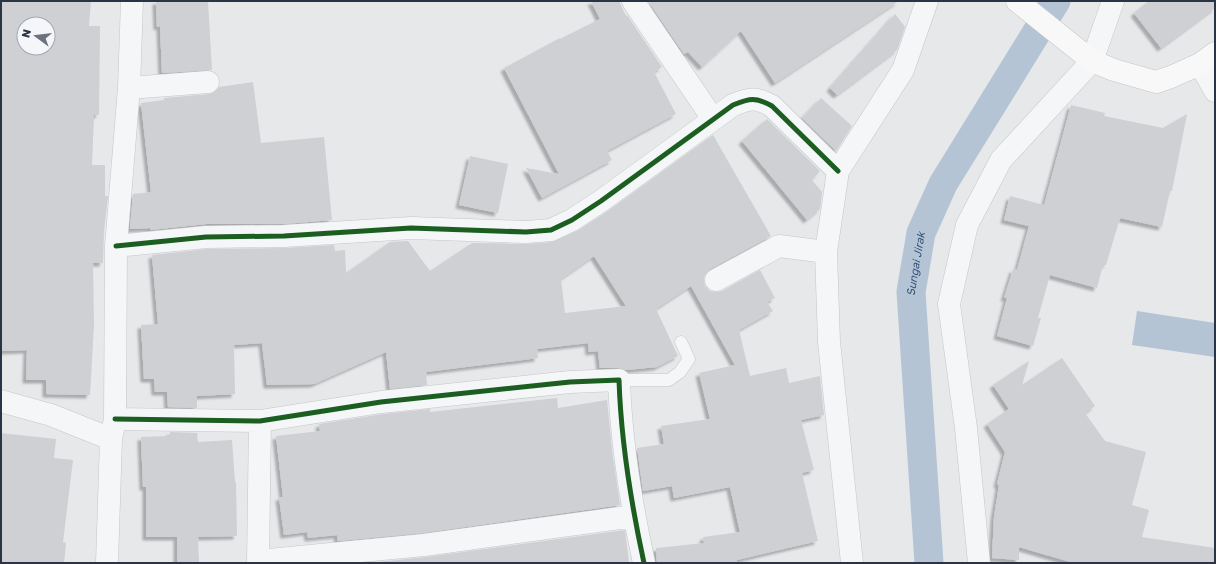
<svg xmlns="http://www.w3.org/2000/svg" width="1216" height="564" viewBox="0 0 1216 564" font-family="'Golos Text',sans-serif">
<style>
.water{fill:#b4c4d5}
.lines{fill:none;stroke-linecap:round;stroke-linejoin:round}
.canal{stroke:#b4c4d5;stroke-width:29}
.building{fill:#ced0d3;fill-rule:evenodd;filter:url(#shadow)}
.service-casing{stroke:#c4c6c8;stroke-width:13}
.minor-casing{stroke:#c4c6c8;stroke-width:23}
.secondary-casing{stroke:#c4c6c8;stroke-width:23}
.service{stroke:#f5f6f7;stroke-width:12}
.minor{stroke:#f5f6f7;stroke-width:22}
.secondary{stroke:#f8f8f8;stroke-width:22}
.cycleway-casing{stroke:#f4f6f9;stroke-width:8}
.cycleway{stroke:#1b5e20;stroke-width:5}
.labels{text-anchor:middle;stroke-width:4;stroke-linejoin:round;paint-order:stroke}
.water-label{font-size:11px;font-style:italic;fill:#34527a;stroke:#f4f6f9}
</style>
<defs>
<filter id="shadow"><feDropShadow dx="-3.5" dy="3.5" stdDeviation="1" flood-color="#0004"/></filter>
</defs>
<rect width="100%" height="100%" fill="#e6e8ea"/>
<path class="water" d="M 1137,311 L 1215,323 L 1215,357 L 1132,345 Z"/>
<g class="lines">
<path class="canal" id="s1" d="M 929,563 L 911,292 L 921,233 L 943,184 L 1056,1"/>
</g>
<path class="building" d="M 1,1 L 91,1 L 89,26 L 100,26 L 99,115 L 94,115 L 92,165 L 105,165 L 105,196 L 108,196 L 104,231 L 103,263 L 93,263 L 94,325 L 90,395 L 46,394 L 46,380 L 26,380 L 27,350 L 1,351 ZM 24,24 L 48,24 L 48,48 L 24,48 Z
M 156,1 L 208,1 L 212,70 L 162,73 L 160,26 L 157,27 Z
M 591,1 L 619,1 L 626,16 L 627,15 L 662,67 L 654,72 L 676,114 L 607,151 L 612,160 L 542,198 L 526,168 L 559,174 L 504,68 L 560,38 L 560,39 L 600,19 Z
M 648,1 L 899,1 L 775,83 L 741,31 L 702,67 L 688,52 L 684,54 Z
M 1149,1 L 1215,1 L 1215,8 L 1161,48 L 1134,13 Z
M 895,14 L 905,27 L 897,50 L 837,95 L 830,88 Z
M 253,82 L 261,143 L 324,137 L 332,220 L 284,224 L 206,224 L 150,230 L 150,228 L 130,229 L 133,194 L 151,192 L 141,103 L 164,100 L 164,98 L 209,94 L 215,92 L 219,87 Z
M 821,98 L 852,126 L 836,151 L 802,118 Z
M 1071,105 L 1105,113 L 1104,116 L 1163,128 L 1187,114 L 1172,191 L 1170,191 L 1162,227 L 1120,218 L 1106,265 L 1103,265 L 1097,288 L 1050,275 L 1038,318 L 1041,318 L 1033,346 L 997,336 L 1007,298 L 1004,298 L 1013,269 L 1017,270 L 1029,226 L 1004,220 L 1010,196 L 1044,205 Z
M 767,119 L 820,171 L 812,180 L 822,192 L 820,209 L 807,220 L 742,141 Z
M 713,135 L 771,236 L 710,269 L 705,274 L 704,279 L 705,286 L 710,291 L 715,292 L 722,291 L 760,270 L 775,298 L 767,302 L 773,311 L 739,330 L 750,376 L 786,368 L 789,383 L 820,376 L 824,415 L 801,420 L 814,470 L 802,473 L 818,541 L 737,560 L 737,563 L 657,563 L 656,548 L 704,543 L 703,537 L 740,532 L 730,487 L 674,498 L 672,486 L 643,491 L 637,448 L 664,444 L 661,426 L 710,419 L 699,373 L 735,365 L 691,286 L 656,309 L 678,356 L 657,367 L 626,370 L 618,368 L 600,368 L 598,351 L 589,352 L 588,343 L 537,349 L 538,358 L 426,372 L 427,385 L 390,389 L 386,352 L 314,384 L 267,385 L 262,343 L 234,345 L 235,394 L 197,396 L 197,408 L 168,407 L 167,392 L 155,392 L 154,379 L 144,379 L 141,325 L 158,324 L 152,255 L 207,249 L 284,248 L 334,245 L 335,251 L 345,250 L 346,273 L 390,242 L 408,241 L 430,271 L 472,243 L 526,244 L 552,242 L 577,231 L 608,211 ZM 594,256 L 626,306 L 565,313 L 561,279 Z
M 470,156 L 508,164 L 498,213 L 459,205 Z
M 1062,358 L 1095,406 L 1085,413 L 1105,441 L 1146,452 L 1132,505 L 1149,510 L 1142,537 L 1215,548 L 1215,563 L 1074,563 L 1019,547 L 1019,560 L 992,558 L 994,517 L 999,485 L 997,484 L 1005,452 L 987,424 L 1009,409 L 993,385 L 1029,361 L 1022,385 Z
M 557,398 L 558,408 L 607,400 L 612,450 L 620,505 L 423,533 L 338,541 L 337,535 L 308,538 L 307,532 L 284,535 L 279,497 L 283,497 L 276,436 L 320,431 L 319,424 L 383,414 L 430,409 L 430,412 Z
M 170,432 L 198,433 L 197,436 L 198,442 L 232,440 L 235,482 L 236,482 L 237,536 L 198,537 L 199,563 L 177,563 L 177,537 L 146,537 L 146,487 L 143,487 L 141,437 L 170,436 Z
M 1,433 L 56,439 L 54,458 L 73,460 L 63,542 L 66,543 L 64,563 L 1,563 Z
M 625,530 L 629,563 L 368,563 L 426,557 Z"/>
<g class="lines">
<defs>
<path id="service" d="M 619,380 L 669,380 L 680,372 L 689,359 L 681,342"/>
<path id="minor" d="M 633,1 L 713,119
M 1200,64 L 1215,91
M 129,88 L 208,82
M 116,246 L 206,237 L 284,236 L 411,228 L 526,232 L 551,230 L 572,220 L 601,201 L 733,105 C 750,98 756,97 772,106 L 838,171
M 716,280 L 779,246 L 826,252
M 1,401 L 51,415 L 111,439
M 115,419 L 260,421 L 381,402 L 570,382 L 619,380 C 621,441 631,503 644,563
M 258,561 L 424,545 L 634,516
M 107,563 L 111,439 L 115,419 L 116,246 L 129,88 L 132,1
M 258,563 L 260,421
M 852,563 L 829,342 L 826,252 L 838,171 L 903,70 L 927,1
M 979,563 L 966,428 L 949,304 L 967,225 L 1001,160 L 1092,61 L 1113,1"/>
<path id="secondary" d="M 1017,1 L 1092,61 L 1114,70 L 1156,82 L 1171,77 L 1200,64 L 1215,53"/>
</defs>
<use href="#service" class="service-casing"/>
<use href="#minor" class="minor-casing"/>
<use href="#secondary" class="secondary-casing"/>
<use href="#service" class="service"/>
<use href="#minor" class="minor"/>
<use href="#secondary" class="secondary"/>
<defs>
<path id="cycleway" d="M 116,246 L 206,237 L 284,236 L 411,228 L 526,232 L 551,230 L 572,220 L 601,201 L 733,105 C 750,98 756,97 772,106 L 838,171
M 115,419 L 260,421 L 381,402 L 570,382 L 619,380 C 621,441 631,503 644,563"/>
</defs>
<use href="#cycleway" class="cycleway-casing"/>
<use href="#cycleway" class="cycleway"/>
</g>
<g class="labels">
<g class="water-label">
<text dy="4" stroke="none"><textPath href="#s1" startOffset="300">Sungai Jirak</textPath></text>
</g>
</g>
<rect width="1216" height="564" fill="none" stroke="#2b3445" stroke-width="4"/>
<g transform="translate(36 36) rotate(285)"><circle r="19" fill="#f4f6f9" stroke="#a4a8b1"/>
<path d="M0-3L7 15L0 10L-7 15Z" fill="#6c737f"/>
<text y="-6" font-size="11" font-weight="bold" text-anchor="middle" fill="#2b3445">N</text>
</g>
</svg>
